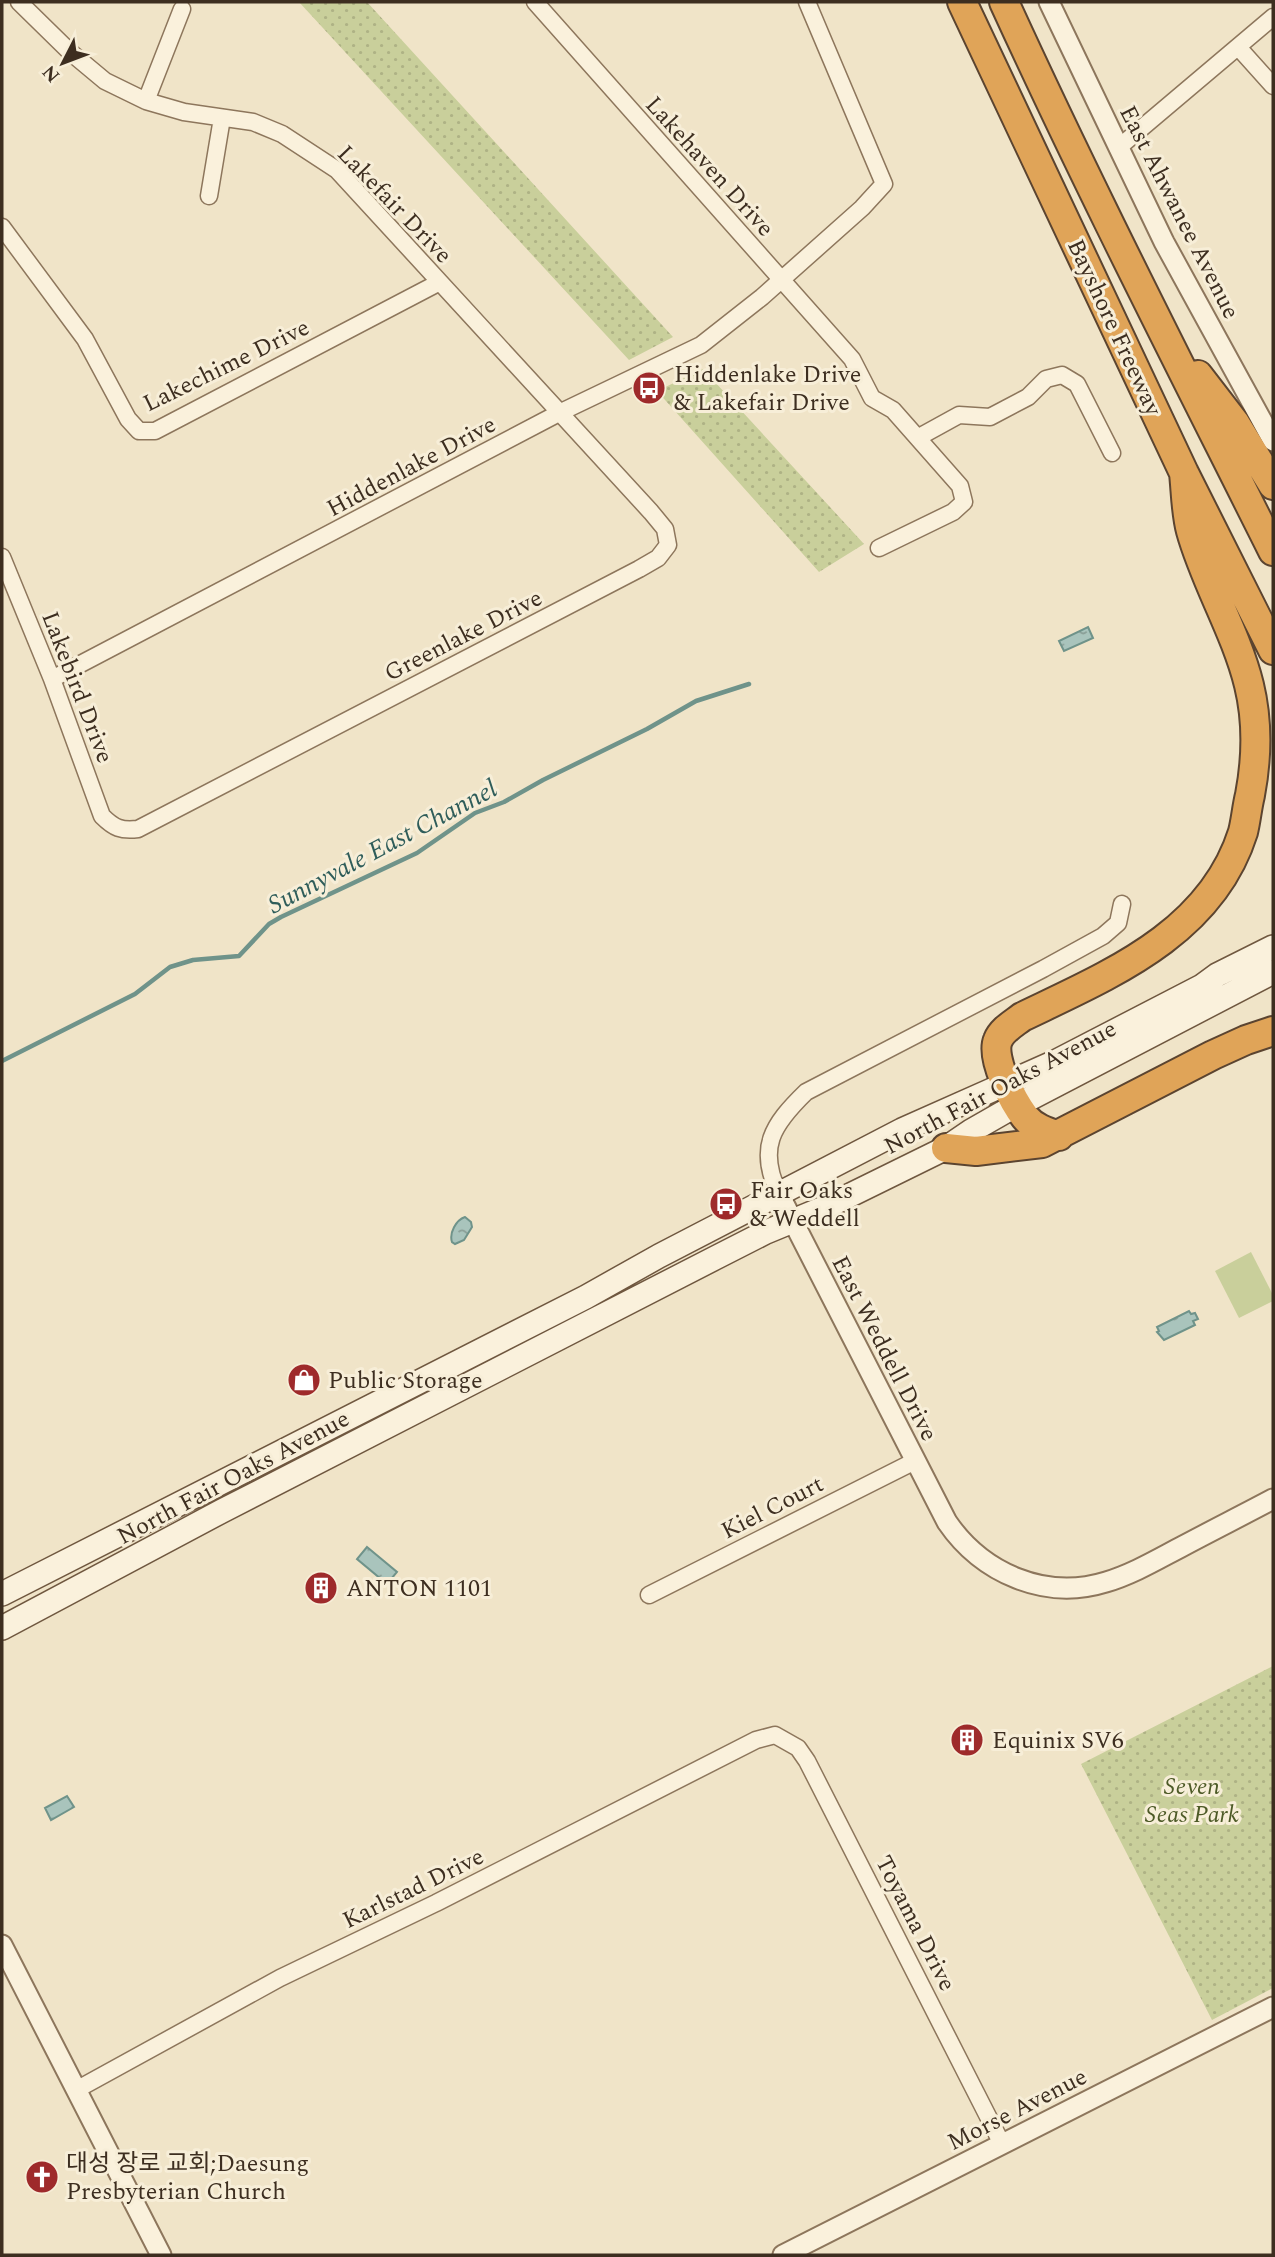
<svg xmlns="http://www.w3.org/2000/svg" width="1275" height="2257" viewBox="0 0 1275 2257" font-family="Spectral,'Noto Sans KR',serif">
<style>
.green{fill:#c9cf9b}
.park{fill:url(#park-dots)}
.water{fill:url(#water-ripples);stroke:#6f938a;stroke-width:2}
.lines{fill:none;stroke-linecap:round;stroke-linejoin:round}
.stream{stroke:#6f938a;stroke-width:4.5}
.minor-casing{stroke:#8d765c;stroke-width:19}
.tertiary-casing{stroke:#8d765c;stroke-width:23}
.secondary-casing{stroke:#6f573f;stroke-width:26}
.motorway-casing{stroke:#5b4430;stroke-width:32}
.minor{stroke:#faf1dc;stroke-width:16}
.tertiary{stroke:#faf1dc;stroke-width:19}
.secondary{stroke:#faf1dc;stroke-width:23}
.motorway{stroke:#e0a458;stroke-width:28}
.labels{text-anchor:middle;stroke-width:6;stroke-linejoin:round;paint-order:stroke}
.street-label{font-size:24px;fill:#3d2e20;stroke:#f7eed8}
.poi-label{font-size:24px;fill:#3d2e20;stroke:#f7eed8;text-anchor:start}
.park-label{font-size:24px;font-style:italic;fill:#4d5a26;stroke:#f7eed8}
.water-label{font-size:26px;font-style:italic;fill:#2f5d5a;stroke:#f7eed8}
</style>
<defs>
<pattern id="park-dots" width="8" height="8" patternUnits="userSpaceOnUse" patternTransform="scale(1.75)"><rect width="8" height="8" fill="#c9cf9b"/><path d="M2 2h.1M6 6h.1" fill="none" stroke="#aeb285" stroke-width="1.8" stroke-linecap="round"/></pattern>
<pattern id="water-ripples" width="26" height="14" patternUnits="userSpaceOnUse" patternTransform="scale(1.75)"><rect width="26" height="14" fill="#a9c4bc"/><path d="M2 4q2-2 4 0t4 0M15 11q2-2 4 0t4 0" fill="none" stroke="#8ba098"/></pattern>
</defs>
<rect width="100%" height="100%" fill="#f0e4c8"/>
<path class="green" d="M 1251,1252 L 1273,1295 L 1273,1301 L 1239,1318 L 1215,1271 Z"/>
<path class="park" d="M 299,2 L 367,2 L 673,337 L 629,360 Z
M 703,369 L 864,544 L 819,572 L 657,391 Z
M 1273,1666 L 1273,1988 L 1212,2020 L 1081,1764 Z"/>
<path class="water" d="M 1088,627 L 1093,638 L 1064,651 L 1059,641 Z
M 465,1217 L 471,1222 L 472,1227 L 464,1240 L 455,1244 L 452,1242 C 449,1233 456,1220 465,1217 Z
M 1189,1311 L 1191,1314 L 1195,1313 L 1198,1319 L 1193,1321 L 1195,1325 L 1164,1340 L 1157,1332 L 1159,1331 L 1157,1327 Z
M 367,1547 L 397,1572 L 387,1584 L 357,1559 Z
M 67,1796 L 74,1807 L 51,1820 L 45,1808 Z"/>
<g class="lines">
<path class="stream" d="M 2,1061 L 135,994 L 170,967 L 193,960 L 239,956 L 269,924 L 281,917 L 417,853 L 475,813 L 504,802 L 543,780 L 647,729 L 696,701 L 749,684"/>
<defs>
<path id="minor" d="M 535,2 L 852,359 L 872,398 L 893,410 L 960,486 L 964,502 L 953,512 L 879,548
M 1238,47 L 1273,86
M 146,101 L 182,9
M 1118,148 L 1273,17
M 209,196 L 222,118
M 2,227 L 85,339 L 128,419 L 139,431 L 155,431 L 438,283
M 919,437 L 959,415 L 990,417 L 1028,397 L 1046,379 L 1062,375 L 1077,384 L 1112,453
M 2,557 L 52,679 L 102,816 C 114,828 121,831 138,829 L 639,569 L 658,558 L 668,545 L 665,529 L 651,512 L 337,170 L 282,134 L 253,122 L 184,112 L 146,101 L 105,81 L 69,51 L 19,2
M 52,679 L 559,413 L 701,345 L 762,297 L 862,208 L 884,184 L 807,2
M 779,1194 C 757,1148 772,1125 806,1092 L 1043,969 L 1103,936 L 1118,923 L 1122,904
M 649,1595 L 915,1461
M 76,2090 L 280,1978 L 436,1903 L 756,1740 L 775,1735 L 798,1748 L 807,1761 L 1002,2144"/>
<path id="tertiary" d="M 1049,2 L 1164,242 L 1273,441
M 779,1194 L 947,1522 C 982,1573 1045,1601 1106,1582 C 1133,1574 1158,1559 1183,1546 C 1213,1530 1243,1515 1273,1499
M 2,1945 L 161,2255
M 783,2255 L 1273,2007"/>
<path id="secondary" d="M 2,1594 L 586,1297 L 659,1256 L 902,1130 L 1055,1062 L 1202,986 L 1217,975 L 1273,947
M 2,1628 L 222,1511 L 715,1258 L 766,1232 L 824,1208 L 946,1148 L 971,1131 L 1006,1111 L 1273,972"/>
<path id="motorway" d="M 962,2 L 1184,473 L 1273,650
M 1004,2 C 1089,188 1182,369 1273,551
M 1198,375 L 1235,423 L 1273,485
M 1059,1136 C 1047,1132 1034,1128 1025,1117 C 1014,1103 990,1058 998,1040 C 1002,1030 1013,1024 1022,1017 C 1109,975 1211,934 1243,832 C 1246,820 1247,807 1250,795 C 1257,758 1258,722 1249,685 C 1236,632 1205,582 1191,531 C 1186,513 1186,491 1184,473
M 946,1148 L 976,1151 L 1042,1143 L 1213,1055 L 1246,1040 L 1273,1031"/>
</defs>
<use href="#minor" class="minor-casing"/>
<use href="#tertiary" class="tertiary-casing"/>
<use href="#secondary" class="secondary-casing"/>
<use href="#motorway" class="motorway-casing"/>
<use href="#minor" class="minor"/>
<use href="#tertiary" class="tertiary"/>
<use href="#secondary" class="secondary"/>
<use href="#motorway" class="motorway"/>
</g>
<defs>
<symbol id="bus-disc" viewBox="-11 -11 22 22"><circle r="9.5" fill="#9e2a2b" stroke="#f7eed8"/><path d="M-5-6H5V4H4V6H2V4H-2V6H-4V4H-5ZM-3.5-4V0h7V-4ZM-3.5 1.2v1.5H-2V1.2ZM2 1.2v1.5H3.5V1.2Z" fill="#fff"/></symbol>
<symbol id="shop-disc" viewBox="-11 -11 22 22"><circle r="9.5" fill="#9e2a2b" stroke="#f7eed8"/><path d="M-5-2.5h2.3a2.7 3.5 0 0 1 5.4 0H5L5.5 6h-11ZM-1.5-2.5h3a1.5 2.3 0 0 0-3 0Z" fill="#fff"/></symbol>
<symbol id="building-disc" viewBox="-11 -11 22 22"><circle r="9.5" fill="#9e2a2b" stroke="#f7eed8"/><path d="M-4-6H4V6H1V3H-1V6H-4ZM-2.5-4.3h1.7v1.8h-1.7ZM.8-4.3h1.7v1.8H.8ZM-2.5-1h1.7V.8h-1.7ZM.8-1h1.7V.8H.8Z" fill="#fff"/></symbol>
<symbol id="church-disc" viewBox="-11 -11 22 22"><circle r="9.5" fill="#9e2a2b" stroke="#f7eed8"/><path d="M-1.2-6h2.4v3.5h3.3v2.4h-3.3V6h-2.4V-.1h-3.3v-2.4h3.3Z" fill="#fff"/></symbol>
</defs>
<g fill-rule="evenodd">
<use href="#bus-disc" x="630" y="369" width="38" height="38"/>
<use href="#bus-disc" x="707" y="1185" width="38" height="38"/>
<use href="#shop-disc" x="285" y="1361" width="38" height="38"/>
<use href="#building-disc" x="302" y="1569" width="38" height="38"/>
<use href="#building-disc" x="948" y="1721" width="38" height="38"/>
<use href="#church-disc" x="23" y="2158" width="38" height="38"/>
</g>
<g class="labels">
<g class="street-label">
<text transform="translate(710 166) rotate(48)" y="8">Lakehaven Drive</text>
<text transform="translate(395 204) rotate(46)" y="8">Lakefair Drive</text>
<text transform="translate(1180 212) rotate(63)" y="8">East Ahwanee Avenue</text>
<text transform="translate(1115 327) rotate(65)" y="8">Bayshore Freeway</text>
<text transform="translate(226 365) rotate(-26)" y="8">Lakechime Drive</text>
<text transform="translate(411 466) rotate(-28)" y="8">Hiddenlake Drive</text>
<text transform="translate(463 635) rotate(-27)" y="8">Greenlake Drive</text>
<text transform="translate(78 687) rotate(69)" y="8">Lakebird Drive</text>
<text transform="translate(1000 1087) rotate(-28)" y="8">North Fair Oaks Avenue</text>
<text transform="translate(885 1348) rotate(63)" y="8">East Weddell Drive</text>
<text transform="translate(233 1477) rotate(-28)" y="8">North Fair Oaks Avenue</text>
<text transform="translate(772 1507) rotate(-27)" y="8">Kiel Court</text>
<text transform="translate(413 1888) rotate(-26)" y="8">Karlstad Drive</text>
<text transform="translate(916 1923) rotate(63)" y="8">Toyama Drive</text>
<text transform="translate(1017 2109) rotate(-27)" y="8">Morse Avenue</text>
</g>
<g class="poi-label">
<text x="674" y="382">Hiddenlake Drive<tspan x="674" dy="28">&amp; Lakefair Drive</tspan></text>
<text x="750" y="1198">Fair Oaks<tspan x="750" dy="28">&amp; Weddell</tspan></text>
<text x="328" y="1388">Public Storage</text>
<text x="346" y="1596">ANTON 1101</text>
<text x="992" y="1748">Equinix SV6</text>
<text x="66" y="2171">대성 장로 교회;Daesung<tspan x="66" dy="28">Presbyterian Church</tspan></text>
</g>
<g class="park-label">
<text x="1192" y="1794">Seven<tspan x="1192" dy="28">Seas Park</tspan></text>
</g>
<g class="water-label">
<text transform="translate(382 846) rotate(-28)" y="9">Sunnyvale East Channel</text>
</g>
</g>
<rect width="1275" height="2257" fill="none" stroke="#3d2e20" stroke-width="7"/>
<g transform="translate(63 63) rotate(228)" stroke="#f7eed8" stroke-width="5" paint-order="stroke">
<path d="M0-5L12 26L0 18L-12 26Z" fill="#3d2e20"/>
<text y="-10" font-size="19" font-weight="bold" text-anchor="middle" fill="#3d2e20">N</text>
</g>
</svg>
